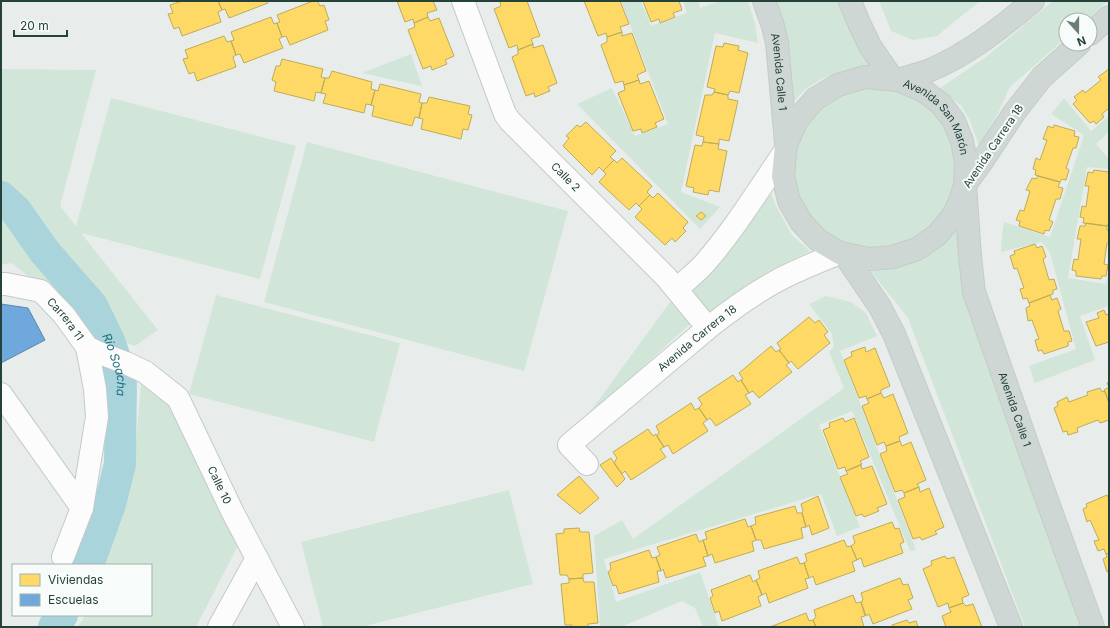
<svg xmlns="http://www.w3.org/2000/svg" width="1110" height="628" viewBox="0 0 1110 628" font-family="Inter,sans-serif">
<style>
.green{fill:#d1e6d8}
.homes{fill:#ffd966;stroke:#bdac59}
.schools{fill:#6fa8dc;stroke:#5889ab}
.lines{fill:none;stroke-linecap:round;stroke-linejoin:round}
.river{stroke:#a9d4db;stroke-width:32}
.minor-casing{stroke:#c5cac8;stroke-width:24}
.major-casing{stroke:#c3ccc9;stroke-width:24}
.minor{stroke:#fcfcfc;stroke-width:22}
.major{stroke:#cfd7d5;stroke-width:22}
.labels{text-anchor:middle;stroke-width:4;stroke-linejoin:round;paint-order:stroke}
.street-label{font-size:11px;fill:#24423a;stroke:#f7fbf9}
.water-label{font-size:12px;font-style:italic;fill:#1c6f80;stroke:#f7fbf9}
</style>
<rect width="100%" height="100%" fill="#e8edeb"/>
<path class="green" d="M 621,1 L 641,1 L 651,26 L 687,13 L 683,1 L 698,1 L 700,8 L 719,1 L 748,1 L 755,23 L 758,43 L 715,33 L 681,192 L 720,207 L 700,229 L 577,104 L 612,88 L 635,136 L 668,124 Z
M 775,1 L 844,1 L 880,66 C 854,68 832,71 809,87 C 802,91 797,99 791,104 Z
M 879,1 L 980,1 L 937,36 L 913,40 L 891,31 Z
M 1053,1 L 1108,1 L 1087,20 L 1066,20 L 1066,38 L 1010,87 L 997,115 L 979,146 L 970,121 L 961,105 L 937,90 L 986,57 Z
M 411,54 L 422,86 L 362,73 Z
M 1,69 L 96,70 L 60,206 L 76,226 L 111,98 L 296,146 L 260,279 L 81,233 L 158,330 L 135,346 L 94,331 L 12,263 L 1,265 Z
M794 168a81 81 0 1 1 162 0a81 81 0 1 1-162 0Z
M 1064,98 L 1091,131 L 1109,116 L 1109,132 L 1096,144 L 1109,159 L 1109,169 L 1087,167 L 1068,278 L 1106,284 L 1109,268 L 1109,306 L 1080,316 L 1095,360 L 1035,383 L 1029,366 L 1076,349 L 1050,253 L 1042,242 L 1001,252 L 1002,234 L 1004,222 L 1050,237 L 1084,135 L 1051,114 Z
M 307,142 L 568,211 L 524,371 L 264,302 Z
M 769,189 L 776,206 L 792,235 L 810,251 L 767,272 L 709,314 L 690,294 Z
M 958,225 L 965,296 L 1031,489 L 1082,627 L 1025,627 L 908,318 L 869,269 Z
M 216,295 L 400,343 L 374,442 L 189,394 Z
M 826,296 L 851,302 L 866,313 L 877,336 L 840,351 L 916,550 L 910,551 L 852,411 L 819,425 L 860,527 L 837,536 L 821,494 L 604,559 L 616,602 L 700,572 L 719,627 L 703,627 L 695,608 L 682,601 L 621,627 L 600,627 L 594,536 L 622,520 L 633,539 L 844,388 L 829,352 L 834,347 L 832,334 L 809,304 Z
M 670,302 L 690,324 L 585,419 Z
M 142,371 L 174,403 L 244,534 L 196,627 L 77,627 L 83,620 L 84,615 L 151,615 L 151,565 L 100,565 L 113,521 L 135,457 Z
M 509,490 L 533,584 L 361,627 L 323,627 L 301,542 Z"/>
<path class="homes" d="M 182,1 L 218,1 L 222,10 L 218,12 L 221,22 L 182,36 L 179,27 L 174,29 L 168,14 L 173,13 L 170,5 Z
M 218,1 L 267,1 L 268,3 L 229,18 L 225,9 L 222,10 Z
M 313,1 L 317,1 L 320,6 L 324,5 L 329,20 L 325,21 L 328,30 L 290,45 L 286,36 L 282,37 L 277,23 L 280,22 L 277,15 Z
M 397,1 L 433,1 L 437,10 L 427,13 L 428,17 L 414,23 L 413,19 L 405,22 Z
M 503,1 L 527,1 L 540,36 L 531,39 L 533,44 L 518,50 L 517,45 L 509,48 L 494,9 L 501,6 L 500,2 Z
M 584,1 L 620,1 L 629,24 L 620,27 L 622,32 L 607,37 L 606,33 L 598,36 Z
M 643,1 L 679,1 L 682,10 L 673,13 L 675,17 L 660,23 L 659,19 L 651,22 Z
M 271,17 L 274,24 L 277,23 L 282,37 L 279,39 L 283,48 L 244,63 L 240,54 L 236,55 L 231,41 L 234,40 L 231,32 Z
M 428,17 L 430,21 L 439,18 L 454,56 L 445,60 L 447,64 L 432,70 L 431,66 L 423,69 L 408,30 L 415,27 L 414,23 Z
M 622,32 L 622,36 L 632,33 L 646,71 L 637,75 L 639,80 L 624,85 L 623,81 L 615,83 L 601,45 L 607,42 L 607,37 Z
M 224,36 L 227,42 L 231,41 L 236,55 L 233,57 L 236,67 L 197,81 L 194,72 L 189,74 L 183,59 L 188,58 L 185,50 Z
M 724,43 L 739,46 L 738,50 L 748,53 L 739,93 L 730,91 L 728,95 L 714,92 L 715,89 L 707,87 L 716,46 L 723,47 Z
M 533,44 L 533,48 L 543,45 L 557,83 L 548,87 L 550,91 L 535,97 L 534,93 L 526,96 L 512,57 L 518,54 L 518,50 Z
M 282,59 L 323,69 L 321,77 L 325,78 L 321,93 L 316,92 L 314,101 L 274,91 L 276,82 L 272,80 L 276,66 L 280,66 Z
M 1109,69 L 1109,108 L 1102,114 L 1104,117 L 1096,124 L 1094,121 L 1090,123 L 1073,104 L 1077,100 L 1074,97 L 1083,90 L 1085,93 L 1101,80 L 1098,77 Z
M 332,71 L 372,82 L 371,89 L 375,90 L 371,105 L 366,104 L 364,113 L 323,103 L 326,94 L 321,93 L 325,78 L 329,78 Z
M 639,80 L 640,84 L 649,81 L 664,119 L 655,123 L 657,127 L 642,133 L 641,129 L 633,131 L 618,93 L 625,90 L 624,85 Z
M 380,84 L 421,94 L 419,102 L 422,103 L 419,118 L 415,117 L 412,126 L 372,116 L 374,106 L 371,105 L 375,90 L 378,91 Z
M 714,92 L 728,95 L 728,99 L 738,101 L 729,141 L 719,139 L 719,144 L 703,142 L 704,137 L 696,135 L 705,95 L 712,95 Z
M 429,97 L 470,106 L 468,114 L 472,115 L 468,130 L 463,129 L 461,139 L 421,129 L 423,119 L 419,118 L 422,103 L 427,103 Z
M 586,122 L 616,151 L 610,157 L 614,160 L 603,171 L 599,167 L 592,175 L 563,146 L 569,138 L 566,136 L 577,125 L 580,127 Z
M 1054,125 L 1075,131 L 1074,136 L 1079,137 L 1076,148 L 1073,148 L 1066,168 L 1069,170 L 1066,180 L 1062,179 L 1060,182 L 1035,175 L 1036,170 L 1033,169 L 1036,158 L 1040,160 L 1047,140 L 1043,139 L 1048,126 L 1053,128 Z
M 703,142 L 719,144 L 718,149 L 727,151 L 719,192 L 709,190 L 708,195 L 693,192 L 694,188 L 686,186 L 695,145 L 702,146 Z
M 622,158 L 652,186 L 647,192 L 650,195 L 639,206 L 636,203 L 629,210 L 599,182 L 606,174 L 603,171 L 614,160 L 617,163 Z
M 1094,170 L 1109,172 L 1109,222 L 1107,226 L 1083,223 L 1084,218 L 1080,217 L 1082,206 L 1086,207 L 1089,186 L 1085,186 L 1088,172 L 1093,173 Z
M 1038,176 L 1060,182 L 1058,187 L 1063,188 L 1060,199 L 1056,199 L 1049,220 L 1053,222 L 1049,231 L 1045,230 L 1044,234 L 1019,226 L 1020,221 L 1016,220 L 1020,210 L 1024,211 L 1030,191 L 1026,190 L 1032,178 L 1036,179 Z
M 658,193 L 688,222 L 683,228 L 686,231 L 675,242 L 672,238 L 665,245 L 635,217 L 642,209 L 639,206 L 650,195 L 653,198 Z
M 701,212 L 706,216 L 701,220 L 696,216 Z
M 1086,223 L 1107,226 L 1107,230 L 1109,231 L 1109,243 L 1107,243 L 1104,264 L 1108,265 L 1106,276 L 1102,276 L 1101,279 L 1076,276 L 1076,271 L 1072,270 L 1074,259 L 1078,260 L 1081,239 L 1077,239 L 1080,226 L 1085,226 Z
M 1035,244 L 1037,248 L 1042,246 L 1046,257 L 1043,259 L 1049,280 L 1054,279 L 1057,289 L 1053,290 L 1053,294 L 1029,303 L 1027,298 L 1023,299 L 1020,289 L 1024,288 L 1017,268 L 1014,269 L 1010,256 L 1015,254 L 1014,251 Z
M 1050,295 L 1052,300 L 1057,298 L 1061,309 L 1058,311 L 1064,331 L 1069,331 L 1072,341 L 1068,342 L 1068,346 L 1044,354 L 1042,350 L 1038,351 L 1035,340 L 1039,339 L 1032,320 L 1028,321 L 1026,308 L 1030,306 L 1029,303 Z
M 1104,310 L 1106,315 L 1109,314 L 1109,342 L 1096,346 L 1086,322 L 1099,318 L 1097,313 Z
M 809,317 L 815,323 L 819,320 L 828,332 L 824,335 L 830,343 L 798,369 L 791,361 L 789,363 L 779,350 L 781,349 L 777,343 Z
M 771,346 L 776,352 L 779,350 L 789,363 L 786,365 L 792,372 L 759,398 L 753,391 L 749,393 L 741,380 L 743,379 L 739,373 Z
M 865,347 L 866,352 L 875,348 L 890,386 L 881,390 L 881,393 L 867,399 L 866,396 L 859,398 L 844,360 L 852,356 L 851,352 Z
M 733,375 L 738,382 L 741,380 L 749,393 L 745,395 L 751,404 L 716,426 L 710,418 L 707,420 L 699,408 L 702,404 L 698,398 Z
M 1109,382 L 1109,403 L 1104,390 L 1109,387 L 1107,383 Z
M 1100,388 L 1102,392 L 1105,391 L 1109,403 L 1109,420 L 1100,423 L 1098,420 L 1077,428 L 1078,432 L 1068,435 L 1067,431 L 1063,432 L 1054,408 L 1058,406 L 1057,402 L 1067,397 L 1069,402 L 1088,395 L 1087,392 Z
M 881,393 L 884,398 L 893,394 L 908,433 L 899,437 L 900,441 L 886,446 L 884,442 L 877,445 L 862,406 L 869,403 L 867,399 Z
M 691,403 L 695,410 L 699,408 L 707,420 L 703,423 L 708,431 L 673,454 L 668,445 L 664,447 L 657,437 L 659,432 L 656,426 Z
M 843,418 L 845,422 L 854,418 L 869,457 L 860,461 L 862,464 L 846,471 L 845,467 L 838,469 L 823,430 L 830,427 L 829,423 Z
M 648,429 L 653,436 L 656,434 L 664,447 L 660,449 L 666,457 L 631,480 L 625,471 L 622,474 L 614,463 L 617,458 L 613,452 Z
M 900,441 L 902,446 L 911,442 L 926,480 L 917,484 L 919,487 L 904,493 L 902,490 L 895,492 L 880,454 L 887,451 L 886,446 Z
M 611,458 L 625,479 L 617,487 L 600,465 Z
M 861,465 L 862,469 L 872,466 L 887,504 L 877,508 L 879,511 L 864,517 L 862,514 L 856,516 L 840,477 L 848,474 L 846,471 Z
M 579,476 L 599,498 L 580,514 L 557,495 Z
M 919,487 L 920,492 L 929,488 L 944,527 L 935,531 L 937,534 L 922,540 L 920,537 L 913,539 L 898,500 L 905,497 L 904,493 Z
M 1107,495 L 1109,499 L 1109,553 L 1106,554 L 1104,549 L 1098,551 L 1094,541 L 1099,540 L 1090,520 L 1087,522 L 1083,509 L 1087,507 L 1086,504 Z
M 818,496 L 829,528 L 812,535 L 809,525 L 806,527 L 802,513 L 803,511 L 801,504 Z
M 795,506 L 797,513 L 802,513 L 806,527 L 801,528 L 803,538 L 764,549 L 761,540 L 756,540 L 751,526 L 756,524 L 755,517 Z
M 745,519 L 748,527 L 751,526 L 756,540 L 752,542 L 754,551 L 715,563 L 712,554 L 708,556 L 703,540 L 707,539 L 705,532 Z
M 892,522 L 895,529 L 899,528 L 904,542 L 900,544 L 903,553 L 864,567 L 861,558 L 857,560 L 851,546 L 855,543 L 853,536 Z
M 579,528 L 580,532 L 589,532 L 593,573 L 583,574 L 583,578 L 569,579 L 567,575 L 560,575 L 556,534 L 564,533 L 564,529 Z
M 696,534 L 699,542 L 703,540 L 708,556 L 703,557 L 706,566 L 666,578 L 663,569 L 661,571 L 656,557 L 660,555 L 657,547 Z
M 844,540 L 847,547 L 851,546 L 857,560 L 852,562 L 855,571 L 816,585 L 813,576 L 809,578 L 804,563 L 807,561 L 805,554 Z
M 649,550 L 652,558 L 656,557 L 661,571 L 657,571 L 659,582 L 619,594 L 616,585 L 613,586 L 608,572 L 611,570 L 610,563 Z
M 1109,553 L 1109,571 L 1107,572 L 1103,559 L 1107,557 L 1106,554 Z
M 945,556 L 947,559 L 954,557 L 969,595 L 962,598 L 963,603 L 949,608 L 948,603 L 938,607 L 923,569 L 932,565 L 931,561 Z
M 797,557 L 800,564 L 804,563 L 809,578 L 805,579 L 808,588 L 769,603 L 766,593 L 762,595 L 756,580 L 760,578 L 758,571 Z
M 750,575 L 753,582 L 756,580 L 762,595 L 758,597 L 761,606 L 722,621 L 719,611 L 715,613 L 710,598 L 713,596 L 711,590 Z
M 583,578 L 584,582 L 594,582 L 598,623 L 588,624 L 588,627 L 572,627 L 572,625 L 565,625 L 561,584 L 569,583 L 569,579 Z
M 900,578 L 903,585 L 908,584 L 913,598 L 908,600 L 912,609 L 873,624 L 869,614 L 866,616 L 861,602 L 863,600 L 861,593 Z
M 853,595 L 856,603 L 861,602 L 865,616 L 861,617 L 864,627 L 816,627 L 813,620 L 816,617 L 814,610 Z
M 963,603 L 966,606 L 973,604 L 982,627 L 946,627 L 942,616 L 951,612 L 949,608 Z
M 806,613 L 809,621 L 813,620 L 816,627 L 770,627 Z
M 907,620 L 909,623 L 916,621 L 918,627 L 893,627 L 892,625 Z"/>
<path class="schools" d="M 1,304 L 28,308 L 45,340 L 1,363 Z"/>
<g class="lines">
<g class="river">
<path id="s1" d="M 1,197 L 16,211 L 44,251 L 92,306 L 109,341 L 121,376 L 120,464 L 110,504 L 88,565"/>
<path d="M 54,627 L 62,615"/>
</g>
<defs>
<g id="minor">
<path id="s2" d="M 463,1 L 505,114 L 510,121 L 666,277 L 708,328"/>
<path id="s3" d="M 1,284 L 6,284 L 41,291 L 64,315 L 87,347 L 97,352 L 126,363 L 145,372 L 178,398 L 233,513 L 293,627"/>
<path d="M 677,289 C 685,281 696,273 704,264 C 734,230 759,189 785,151"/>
<path d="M 1,394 L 82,508"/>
<path id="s4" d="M 587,464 L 569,445 L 708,328 C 728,312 750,296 773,283 C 794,271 817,262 840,253"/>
<path d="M 63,557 L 82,508 L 97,417 L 95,389 L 87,347"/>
<path d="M 219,627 L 257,558"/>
</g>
<g id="major">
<path id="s5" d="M 764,1 L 773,26 L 777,43 L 786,143"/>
<path d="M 850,1 L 859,23 L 870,46 L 892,78"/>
<path d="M 1090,34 L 1109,17"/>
<path id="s6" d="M 1079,44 L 1042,77 L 1014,113 L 983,160 L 965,185 L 960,201 L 953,216 L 937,235 L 917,249 L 893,257 L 869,259 L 840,253 L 818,240 L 801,222 L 789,201 L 783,176 L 786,145 L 797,120 L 815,99 L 838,85 L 865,77 L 898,80 L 924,91 L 941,104 L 954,121 L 962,141 L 966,162 L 965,185 L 970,256 L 974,292 L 1039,478 L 1093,627"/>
<path d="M 898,80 C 908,77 918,74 928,71 C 967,55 1001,28 1033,1"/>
<path d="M 844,254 L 880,307 L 894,334 L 1011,627"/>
</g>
</defs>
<use href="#minor" class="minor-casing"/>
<use href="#major" class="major-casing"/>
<use href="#minor" class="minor"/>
<use href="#major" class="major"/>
</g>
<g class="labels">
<g class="street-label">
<text dy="4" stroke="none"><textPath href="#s5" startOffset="73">Avenida Calle 1</textPath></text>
<text dy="4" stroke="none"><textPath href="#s6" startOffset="675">Avenida San Marón</textPath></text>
<text transform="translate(993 146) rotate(-56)" y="4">Avenida Carrera 18</text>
<text dy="4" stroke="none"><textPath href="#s2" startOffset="208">Calle 2</textPath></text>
<text dy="4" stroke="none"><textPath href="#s3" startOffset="78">Carrera 11</textPath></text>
<text dy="4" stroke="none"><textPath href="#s4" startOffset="193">Avenida Carrera 18</textPath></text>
<text dy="4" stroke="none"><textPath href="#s6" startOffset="987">Avenida Calle 1</textPath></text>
<text dy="4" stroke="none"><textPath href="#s3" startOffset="315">Calle 10</textPath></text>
</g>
<g class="water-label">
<text dy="4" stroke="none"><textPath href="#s1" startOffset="206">Río Soacha</textPath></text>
</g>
</g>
<rect width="1110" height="628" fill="none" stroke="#24423a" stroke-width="4"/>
<rect x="12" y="564" width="140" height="52" fill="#f7fbf9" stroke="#a3b1ad"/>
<rect x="20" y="574" width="20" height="12" fill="#ffd966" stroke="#a3b1ad"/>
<text x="48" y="584" font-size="12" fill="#24423a">Viviendas</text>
<rect x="20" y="594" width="20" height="12" fill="#6fa8dc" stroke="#a3b1ad"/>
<text x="48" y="604" font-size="12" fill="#24423a">Escuelas</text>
<g transform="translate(1078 32) rotate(159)"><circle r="19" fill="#f7fbf9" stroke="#a3b1ad"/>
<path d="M0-3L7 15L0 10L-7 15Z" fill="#697e78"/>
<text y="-6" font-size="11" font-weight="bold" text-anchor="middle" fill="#24423a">N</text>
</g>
<path d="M14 30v6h53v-6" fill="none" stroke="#24423a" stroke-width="2"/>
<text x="20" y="30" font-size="12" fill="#24423a" stroke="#f7fbf9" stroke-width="3" paint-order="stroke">20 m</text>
</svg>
